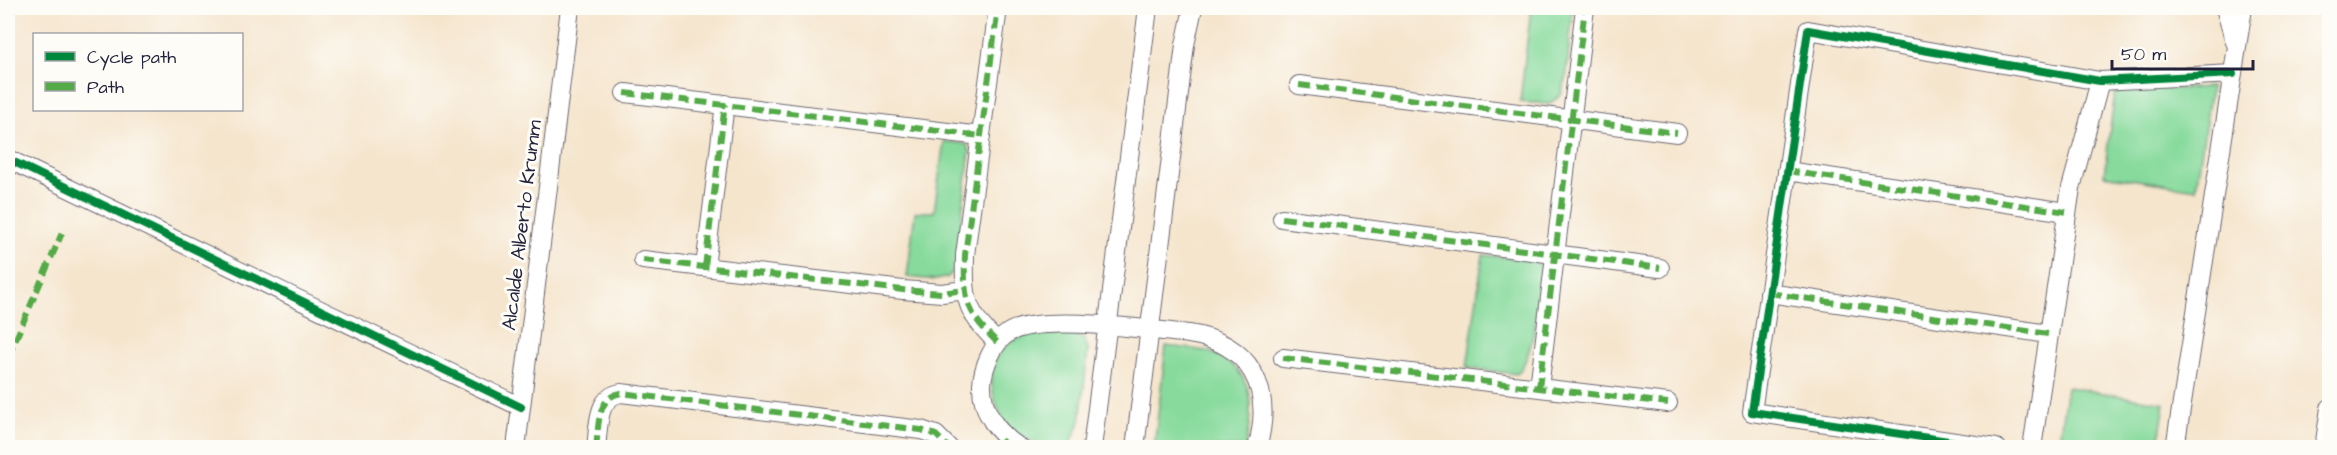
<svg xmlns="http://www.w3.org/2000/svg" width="2337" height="455" viewBox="0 0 2337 455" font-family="'Architects Daughter',sans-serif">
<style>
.green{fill:#87da9c;stroke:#547e6c;stroke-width:1.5}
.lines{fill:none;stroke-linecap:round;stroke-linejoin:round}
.street-casing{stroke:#6c666e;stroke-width:20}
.street{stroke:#fff;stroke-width:18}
.quiet{stroke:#53aa46;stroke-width:6;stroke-dasharray:12 6;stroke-linecap:butt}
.cycleway-casing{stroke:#fdfcf7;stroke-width:11}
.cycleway{stroke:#00873e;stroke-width:8}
.labels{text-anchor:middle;stroke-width:6;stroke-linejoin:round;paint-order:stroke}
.street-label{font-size:20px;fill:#22223b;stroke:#fdfcf7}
</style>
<rect width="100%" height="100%" fill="#fdfcf7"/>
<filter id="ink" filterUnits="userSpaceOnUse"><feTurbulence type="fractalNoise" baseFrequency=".0167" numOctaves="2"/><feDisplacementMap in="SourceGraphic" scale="12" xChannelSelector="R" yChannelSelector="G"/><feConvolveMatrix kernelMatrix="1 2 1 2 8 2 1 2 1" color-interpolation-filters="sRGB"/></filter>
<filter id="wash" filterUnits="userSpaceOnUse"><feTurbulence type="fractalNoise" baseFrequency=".008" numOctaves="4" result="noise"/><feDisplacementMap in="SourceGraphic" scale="24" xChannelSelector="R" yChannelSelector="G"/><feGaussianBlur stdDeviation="1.35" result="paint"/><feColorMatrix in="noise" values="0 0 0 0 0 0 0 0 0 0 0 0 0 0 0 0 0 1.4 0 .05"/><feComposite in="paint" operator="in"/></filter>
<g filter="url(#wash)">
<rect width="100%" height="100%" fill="#f5e5cd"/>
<path class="green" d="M 1531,8 L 1573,8 L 1566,79 L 1561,95 L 1549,104 L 1520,102 Z
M 2211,87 L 2196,189 L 2104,175 L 2115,92 Z
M 944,141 L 966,144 L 970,151 L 955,269 L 948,277 L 936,280 L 907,277 L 915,212 L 934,212 Z
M 1483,255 L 1534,260 L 1541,266 C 1540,292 1535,356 1517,374 L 1467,368 Z
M 1030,334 L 1071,334 L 1085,339 L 1088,350 L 1080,422 L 1069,447 C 1053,448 1035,445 1020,436 C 992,420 979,363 1009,343 C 1015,339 1023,337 1030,334 Z
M 1166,346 C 1180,348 1198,348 1212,353 C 1256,370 1254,408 1245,447 L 1154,448 Z
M 2067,387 L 2165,403 L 2158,447 L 2116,447 L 2059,439 Z"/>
</g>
<g filter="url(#ink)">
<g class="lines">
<defs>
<path id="street" d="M 2225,8 L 2235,42
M 1299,85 L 1677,133
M 625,93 L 981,136
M 8,159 L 521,407
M 1787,171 L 2067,212
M 1282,218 L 1660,268
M 643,260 L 903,290 L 942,293 L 965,290
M 705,267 L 725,104
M 1769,293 L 2048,334
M 997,342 C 965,312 964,298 965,255 L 998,8
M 1283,358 L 1668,403
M 1539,388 L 1585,8
M 516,448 L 570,8
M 596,448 C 599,427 596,397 621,393 L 921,430 L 936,435 L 949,448
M 1020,448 C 998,434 981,412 982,384 C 983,367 993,343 1008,333 C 1038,313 1151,330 1189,334 C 1251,343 1274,389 1257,448
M 1092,448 L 1148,8
M 1135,448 L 1185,45 L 1193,8
M 1996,448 L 1752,412 L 1808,30 L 2100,81 L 2233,74
M 2032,448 L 2071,188 L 2100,81
M 2175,448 L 2243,8
M 2324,448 L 2330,408"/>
</defs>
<use href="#street" class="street-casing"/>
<use href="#street" class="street"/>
<path class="quiet" d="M 1299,85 L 1677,133
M 625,93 L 981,136
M 1787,171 L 2067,212
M 1282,218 L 1660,268
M 643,260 L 903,290 L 942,293 L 965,290
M 705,267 L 725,104
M 1769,293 L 2048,334
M 997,342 C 965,312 964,298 965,255 L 998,8
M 8,357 L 62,233
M 1283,358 L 1668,403
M 1539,388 L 1585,8
M 596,448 C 599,427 596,397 621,393 L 921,430 L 936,435 L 949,448
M 996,448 L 1007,438"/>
<defs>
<path id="cycleway" d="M 8,159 L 521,407
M 1996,448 L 1752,412 L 1808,30 L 2100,81 L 2233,74"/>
</defs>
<use href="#cycleway" class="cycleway-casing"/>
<use href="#cycleway" class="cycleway"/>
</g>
</g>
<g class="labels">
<g class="street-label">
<text transform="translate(521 225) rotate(-83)" y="7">Alcalde Alberto Krumm</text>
</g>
</g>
<rect width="2337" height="455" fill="none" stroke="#fdfcf7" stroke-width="30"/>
<rect x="33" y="33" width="210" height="78" fill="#fdfcf7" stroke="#a5a5ac" stroke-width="1.5"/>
<rect x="45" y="52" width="30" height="9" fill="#00873e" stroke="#a5a5ac" stroke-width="1.5"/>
<text x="87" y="63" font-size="18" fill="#22223b">Cycle path</text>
<rect x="45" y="82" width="30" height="9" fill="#53aa46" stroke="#a5a5ac" stroke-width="1.5"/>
<text x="87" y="93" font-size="18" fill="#22223b">Path</text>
<path d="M2112 60v9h141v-9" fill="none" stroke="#22223b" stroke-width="3"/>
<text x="2121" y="60" font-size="18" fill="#22223b" stroke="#fdfcf7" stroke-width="4.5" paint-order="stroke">50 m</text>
</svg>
